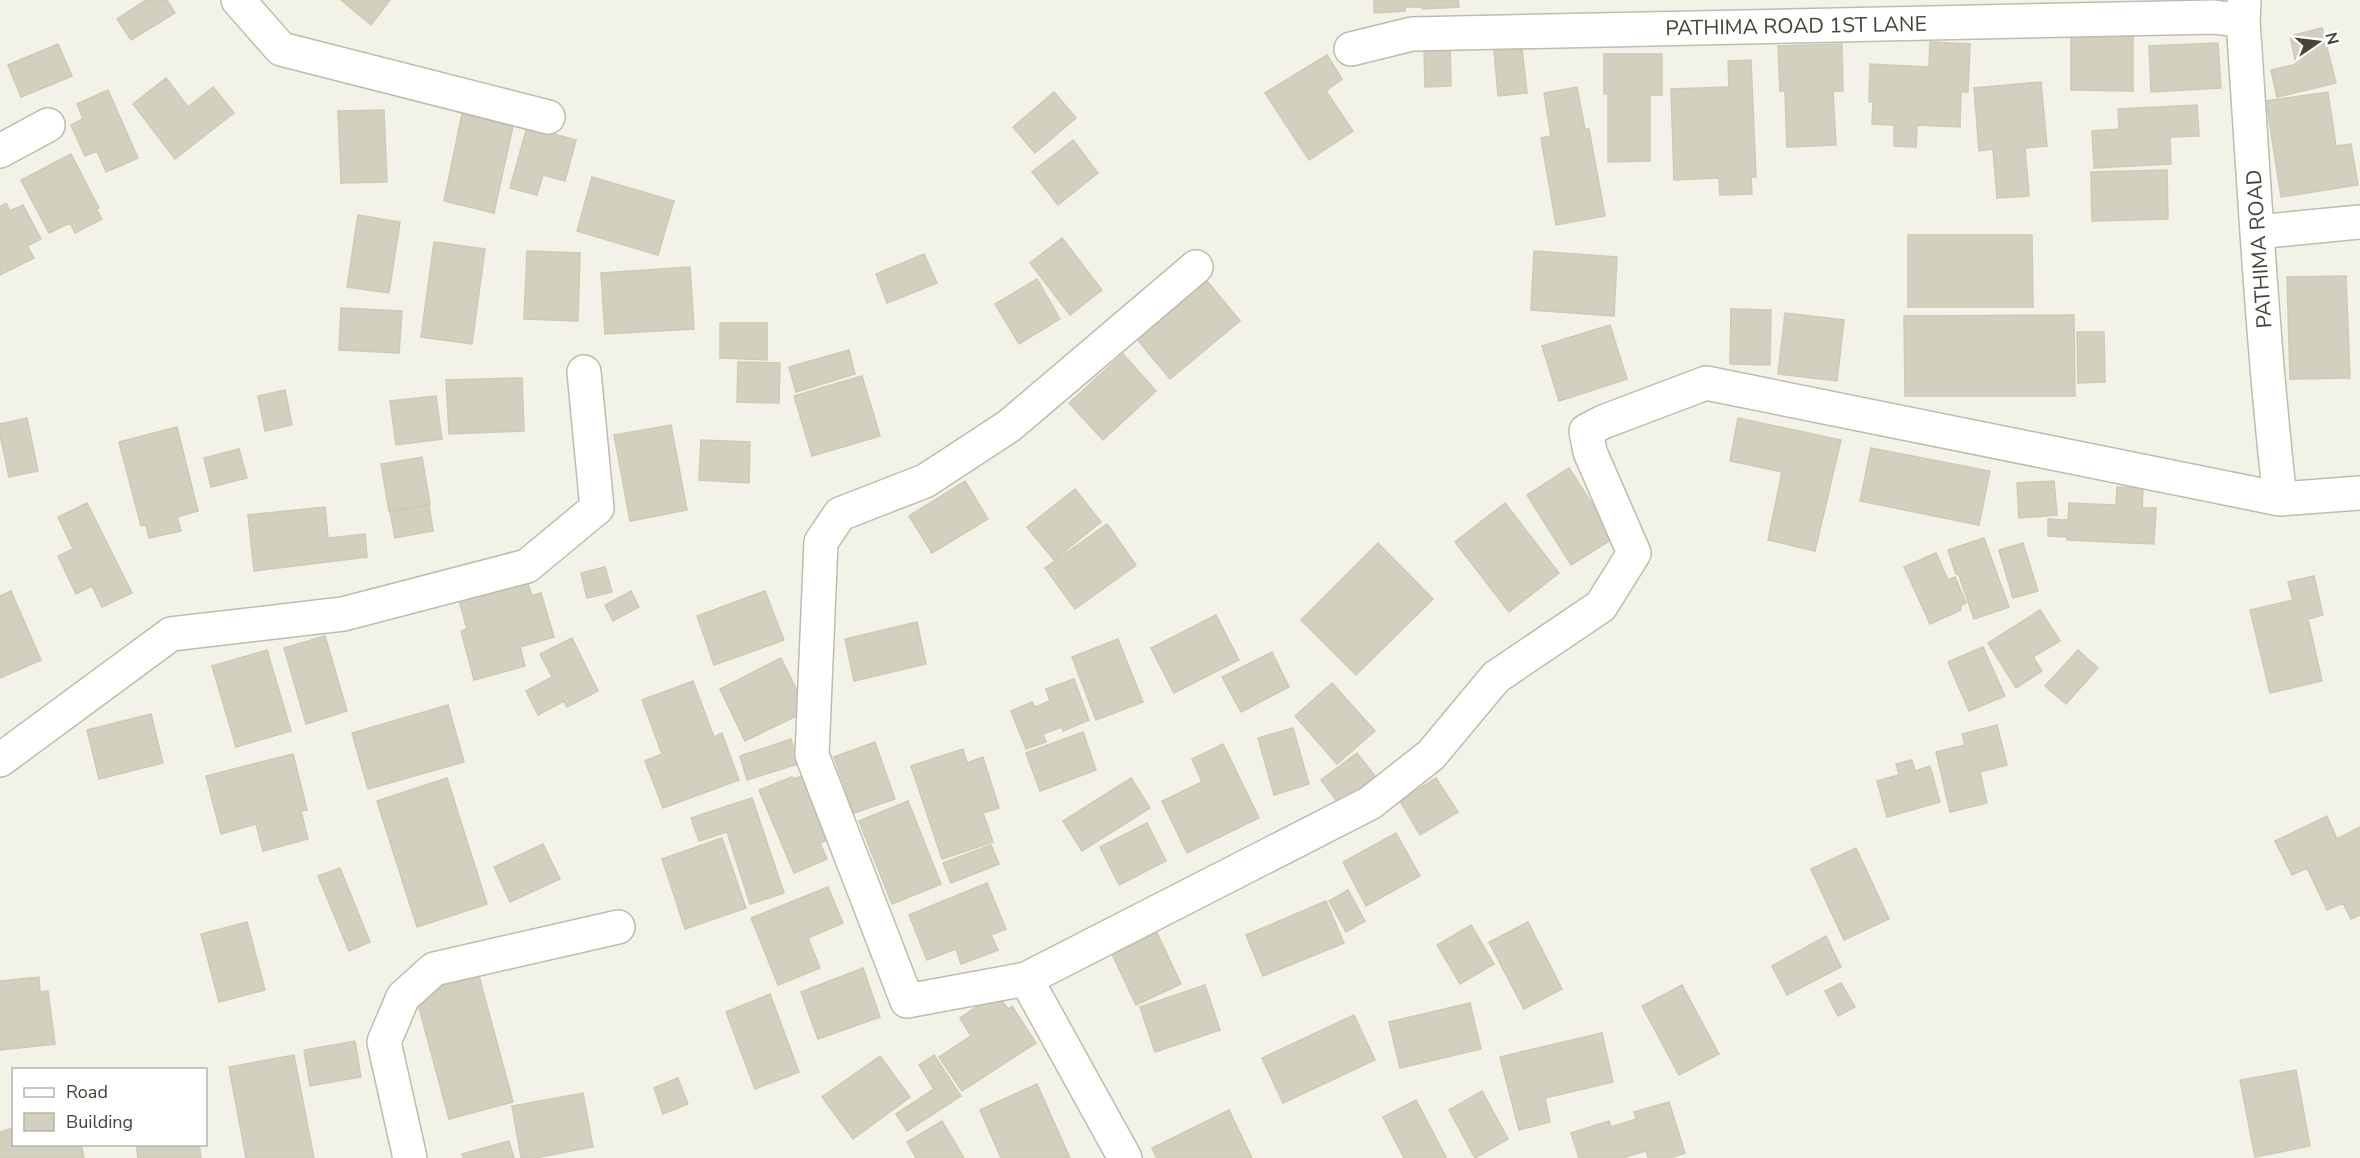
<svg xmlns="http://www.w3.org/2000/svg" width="2360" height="1158" viewBox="0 0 2360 1158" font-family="'Nunito Sans',sans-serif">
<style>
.building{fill:#d4d0bf;stroke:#cecab3;stroke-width:1.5}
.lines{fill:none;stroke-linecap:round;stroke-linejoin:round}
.minor-casing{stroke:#bebcac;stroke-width:36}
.minor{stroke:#fff;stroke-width:33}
.labels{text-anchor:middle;stroke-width:5;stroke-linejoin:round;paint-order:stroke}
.street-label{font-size:21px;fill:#464438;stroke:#fff}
</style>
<rect width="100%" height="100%" fill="#f3f2e9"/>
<path class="building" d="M 146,0 L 167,0 L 175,13 L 131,40 L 117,19 Z
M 341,0 L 390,0 L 371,25 Z
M 1374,0 L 1458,0 L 1459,7 L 1423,9 L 1423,7 L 1405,7 L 1405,11 L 1374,13 Z
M 2322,28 L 2336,83 L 2277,97 L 2271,70 L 2296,64 L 2290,36 Z
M 2071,32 L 2133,33 L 2133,91 L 2071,90 Z
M 1930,42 L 1970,44 L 1968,92 L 1961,92 L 1960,127 L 1917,125 L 1916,147 L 1894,146 L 1894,125 L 1872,124 L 1873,102 L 1869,102 L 1870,64 L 1929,67 Z
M 2218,43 L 2221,88 L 2151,92 L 2149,46 Z
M 58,44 L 72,76 L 21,97 L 8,65 Z
M 1842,44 L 1843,91 L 1833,91 L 1836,145 L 1787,147 L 1785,91 L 1780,91 L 1778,46 Z
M 1450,46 L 1451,86 L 1425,87 L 1424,47 Z
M 1522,48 L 1527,93 L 1498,96 L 1494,51 Z
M 1604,54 L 1662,54 L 1662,95 L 1650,95 L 1650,161 L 1608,162 L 1608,94 L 1604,94 Z
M 1327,55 L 1342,79 L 1326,91 L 1353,131 L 1309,160 L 1265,93 Z
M 1751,60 L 1756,177 L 1751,177 L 1752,194 L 1720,195 L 1719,178 L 1674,180 L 1671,89 L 1729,87 L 1728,61 Z
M 166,78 L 188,107 L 213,87 L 234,113 L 175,159 L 133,104 Z
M 2041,82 L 2047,146 L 2025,148 L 2029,196 L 1997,198 L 1993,149 L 1979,151 L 1974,88 Z
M 1577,87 L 1585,129 L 1589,129 L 1605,216 L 1556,225 L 1541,138 L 1551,136 L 1544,93 Z
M 108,90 L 138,158 L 106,172 L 97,151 L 85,156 L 71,125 L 83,119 L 77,104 Z
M 1054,92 L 1076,118 L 1035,153 L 1013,127 Z
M 2328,92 L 2336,146 L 2351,144 L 2358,185 L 2281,197 L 2266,101 Z
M 2197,105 L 2199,136 L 2170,137 L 2171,164 L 2094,168 L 2092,131 L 2119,129 L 2118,109 Z
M 384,110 L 387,182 L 341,183 L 338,111 Z
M 462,114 L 513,126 L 494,213 L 444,201 Z
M 527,127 L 576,140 L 565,181 L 543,175 L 537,195 L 510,188 Z
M 1073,140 L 1098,173 L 1058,205 L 1032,172 Z
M 71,154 L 99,208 L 96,209 L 102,219 L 75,233 L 70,223 L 49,233 L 21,180 Z
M 2167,170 L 2168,219 L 2092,221 L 2091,172 Z
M 592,177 L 674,201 L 658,255 L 577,231 Z
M 6,203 L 10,211 L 23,205 L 41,239 L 27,246 L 34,258 L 0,275 L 0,207 Z
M 358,215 L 400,222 L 389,293 L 347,287 Z
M 1908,235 L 2032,235 L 2033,307 L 1908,307 Z
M 1062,238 L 1102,290 L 1070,315 L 1030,263 Z
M 434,242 L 485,249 L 472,344 L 421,337 Z
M 527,251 L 580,253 L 578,321 L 524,319 Z
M 1534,251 L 1617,257 L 1614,316 L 1531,310 Z
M 924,254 L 937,283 L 887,303 L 876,274 Z
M 690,267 L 694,329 L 605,334 L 601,273 Z
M 2346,276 L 2350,378 L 2290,379 L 2287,277 Z
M 1037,279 L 1060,319 L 1019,344 L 995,304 Z
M 1207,281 L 1240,321 L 1170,379 L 1137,339 Z
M 341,308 L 402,311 L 399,353 L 339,350 Z
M 1731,309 L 1771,310 L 1770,365 L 1730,364 Z
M 1785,313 L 1844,320 L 1837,381 L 1778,374 Z
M 2074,315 L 2075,396 L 1905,396 L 1904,316 Z
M 720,323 L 767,323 L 767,360 L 720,358 Z
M 1610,325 L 1627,379 L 1559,401 L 1542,346 Z
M 2077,332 L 2104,332 L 2105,382 L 2078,383 Z
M 849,350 L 855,374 L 796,392 L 789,367 Z
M 1123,354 L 1156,391 L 1103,440 L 1069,403 Z
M 738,362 L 780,363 L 779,403 L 737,402 Z
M 862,376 L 880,436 L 812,456 L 794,396 Z
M 522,378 L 524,431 L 449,434 L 446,380 Z
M 285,390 L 292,425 L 265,431 L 258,396 Z
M 436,396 L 442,439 L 396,445 L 390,401 Z
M 27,418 L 38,471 L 9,477 L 0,435 L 0,424 Z
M 1738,418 L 1841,440 L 1815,551 L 1768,540 L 1782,472 L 1730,461 Z
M 671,425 L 687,510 L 630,521 L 614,435 Z
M 177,427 L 198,511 L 177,517 L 181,531 L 149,538 L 146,525 L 141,526 L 119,442 Z
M 701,440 L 750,442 L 749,483 L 699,480 Z
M 1871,448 L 1990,471 L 1979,525 L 1860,501 Z
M 239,449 L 247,478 L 211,487 L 204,458 Z
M 422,457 L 430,504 L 389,511 L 381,464 Z
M 1569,468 L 1614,538 L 1571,565 L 1527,495 Z
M 965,481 L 988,519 L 932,553 L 909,516 Z
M 2054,481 L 2057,515 L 2019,518 L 2017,483 Z
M 2117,487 L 2143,488 L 2142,508 L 2156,508 L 2154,544 L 2067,540 L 2067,537 L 2048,536 L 2048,519 L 2068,520 L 2069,503 L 2116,505 Z
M 1075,489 L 1101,522 L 1054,560 L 1027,527 Z
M 87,503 L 132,593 L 102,607 L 92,586 L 76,594 L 58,556 L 73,549 L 58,517 Z
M 1505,503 L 1559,573 L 1509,612 L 1455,542 Z
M 429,505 L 433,531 L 395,538 L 390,512 Z
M 325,507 L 328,538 L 365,534 L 367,557 L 254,571 L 248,515 Z
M 1107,524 L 1136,565 L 1075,609 L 1045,568 Z
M 1984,538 L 2009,607 L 1974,619 L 1958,573 L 1956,574 L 1948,550 Z
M 1378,543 L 1433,599 L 1356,675 L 1301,620 Z
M 2023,543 L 2038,591 L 2013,598 L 1999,550 Z
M 1936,553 L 1948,580 L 1955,577 L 1966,603 L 1960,606 L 1961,610 L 1930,624 L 1904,567 Z
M 605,567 L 612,592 L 587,598 L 581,573 Z
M 2314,576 L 2323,615 L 2308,619 L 2322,681 L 2270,693 L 2250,610 L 2293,600 L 2288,582 Z
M 527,581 L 532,596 L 541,593 L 554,637 L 520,647 L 525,666 L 474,680 L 461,631 L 467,629 L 459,600 Z
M 11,591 L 41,660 L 0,678 L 0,596 Z
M 631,591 L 639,607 L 613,621 L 605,605 Z
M 765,591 L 784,640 L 714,665 L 697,616 Z
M 2040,610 L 2060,641 L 2033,657 L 2042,671 L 2016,688 L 1988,643 Z
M 1216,615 L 1239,660 L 1174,693 L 1151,648 Z
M 917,622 L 926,664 L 854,681 L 845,639 Z
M 325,636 L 347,711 L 306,724 L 284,648 Z
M 572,638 L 598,691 L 567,707 L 564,701 L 538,715 L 526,691 L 552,677 L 540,654 Z
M 1118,639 L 1143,702 L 1096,720 L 1072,657 Z
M 1983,647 L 2005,696 L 1969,711 L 1948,662 Z
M 267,650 L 291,731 L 236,747 L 212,666 Z
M 2078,650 L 2098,668 L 2066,704 L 2045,686 Z
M 1272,652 L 1289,687 L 1241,712 L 1222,677 Z
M 781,658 L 807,711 L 745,741 L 720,689 Z
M 1074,679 L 1089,720 L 1063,731 L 1062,727 L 1043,734 L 1046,742 L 1026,749 L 1011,711 L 1032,702 L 1035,707 L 1050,701 L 1046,689 Z
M 693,681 L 714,737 L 722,733 L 739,780 L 663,808 L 645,761 L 662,754 L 642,700 Z
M 1332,683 L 1375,731 L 1337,764 L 1295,716 Z
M 448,705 L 464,762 L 368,789 L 352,733 Z
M 151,714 L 163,763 L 99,779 L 87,730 Z
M 1997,725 L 2007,765 L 1980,772 L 1987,803 L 1950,812 L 1936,752 L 1965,745 L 1962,734 Z
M 1293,728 L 1309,784 L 1274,795 L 1258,738 Z
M 1083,732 L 1096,770 L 1040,791 L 1026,753 Z
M 791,739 L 798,764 L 747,780 L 740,756 Z
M 875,742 L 895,799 L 854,813 L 834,757 Z
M 1223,744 L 1259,818 L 1187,853 L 1162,801 L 1202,782 L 1192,759 Z
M 963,749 L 967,763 L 983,757 L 999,808 L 983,813 L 993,842 L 942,859 L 911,766 Z
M 1357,753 L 1375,776 L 1339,804 L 1321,780 Z
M 293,754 L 307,810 L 301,811 L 308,839 L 263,851 L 256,824 L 221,834 L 206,776 Z
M 1912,760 L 1915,771 L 1930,766 L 1940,802 L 1887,817 L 1877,781 L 1899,775 L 1896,764 Z
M 807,774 L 834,837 L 820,843 L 827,859 L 794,873 L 759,790 L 792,777 L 794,779 Z
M 447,778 L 487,904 L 417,927 L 377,801 Z
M 1131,778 L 1150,808 L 1082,851 L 1063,821 Z
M 1436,778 L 1458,812 L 1420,835 L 1400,801 Z
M 752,798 L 784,893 L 750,904 L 727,832 L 699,841 L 691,818 Z
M 908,801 L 941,884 L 892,904 L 859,821 Z
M 2327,816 L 2337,839 L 2360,827 L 2360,915 L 2351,919 L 2343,903 L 2327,910 L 2307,868 L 2292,875 L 2275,841 Z
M 1147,823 L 1166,861 L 1119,885 L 1100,847 Z
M 1396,833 L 1420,876 L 1366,906 L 1343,862 Z
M 722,838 L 746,908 L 685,929 L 662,859 Z
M 543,844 L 560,879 L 510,902 L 494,867 Z
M 991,845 L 999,864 L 951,883 L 943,863 Z
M 1856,848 L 1889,919 L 1844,940 L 1811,869 Z
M 340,868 L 370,942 L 349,951 L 318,876 Z
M 987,883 L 1006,929 L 991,935 L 998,950 L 961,964 L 956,949 L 927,960 L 909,915 Z
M 828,887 L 843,923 L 808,938 L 820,968 L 778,985 L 751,918 Z
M 1348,890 L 1365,921 L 1346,932 L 1329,901 Z
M 1326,901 L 1344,943 L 1263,976 L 1246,935 Z
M 247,922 L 265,990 L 219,1002 L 201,934 Z
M 1528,922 L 1562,989 L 1524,1009 L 1489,942 Z
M 1471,925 L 1494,964 L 1460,984 L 1437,945 Z
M 1157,933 L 1181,984 L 1136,1005 L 1112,954 Z
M 1826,936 L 1841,967 L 1787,995 L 1772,966 Z
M 863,968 L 880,1017 L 818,1039 L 801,992 Z
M 479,976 L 513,1102 L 449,1119 L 415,993 Z
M 39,977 L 40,992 L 48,991 L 55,1044 L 0,1050 L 0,981 Z
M 1841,983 L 1855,1007 L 1838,1016 L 1825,991 Z
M 1205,985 L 1220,1030 L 1155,1052 L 1140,1007 Z
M 1682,985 L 1719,1054 L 1679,1075 L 1642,1006 Z
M 997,993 L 1008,1009 L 1012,1006 L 1036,1043 L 962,1091 L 939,1057 L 971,1036 L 960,1018 Z
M 770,994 L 799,1072 L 755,1089 L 726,1012 Z
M 1470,1003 L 1481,1049 L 1400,1068 L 1389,1022 Z
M 1354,1015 L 1375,1060 L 1283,1103 L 1262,1058 Z
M 1602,1033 L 1613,1082 L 1545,1098 L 1550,1122 L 1519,1130 L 1500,1057 Z
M 355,1041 L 361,1077 L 310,1086 L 304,1050 Z
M 294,1055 L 314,1158 L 246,1158 L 229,1067 Z
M 934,1055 L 961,1096 L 907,1131 L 896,1114 L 934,1089 L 919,1065 Z
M 880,1056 L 910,1097 L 853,1139 L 822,1097 Z
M 2296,1070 L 2310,1146 L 2255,1157 L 2240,1080 Z
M 678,1078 L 688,1104 L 663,1114 L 654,1088 Z
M 1037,1084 L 1070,1158 L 1001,1158 L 980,1110 Z
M 1482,1091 L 1508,1139 L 1475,1158 L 1449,1110 Z
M 583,1093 L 593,1147 L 535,1158 L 521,1158 L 512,1106 Z
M 1416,1100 L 1446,1157 L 1445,1158 L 1404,1158 L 1383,1117 Z
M 1669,1102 L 1685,1153 L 1670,1158 L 1648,1158 L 1646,1151 L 1622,1158 L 1579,1158 L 1571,1133 L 1609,1121 L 1611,1127 L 1636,1119 L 1634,1112 Z
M 1229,1110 L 1252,1158 L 1157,1158 L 1152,1148 Z
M 942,1121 L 964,1158 L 916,1158 L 907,1142 Z
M 14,1128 L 14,1144 L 81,1144 L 84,1158 L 0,1158 L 0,1132 Z
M 509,1141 L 514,1158 L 463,1158 L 462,1154 Z
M 136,1144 L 199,1144 L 201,1158 L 138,1158 Z"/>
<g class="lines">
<defs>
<path id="minor" d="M 238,0 L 281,49 L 548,117
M 2244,1 L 2243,21 C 2254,180 2262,340 2280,499
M 1351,49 L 1412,34 L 2214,17 L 2243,21
M 0,151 L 48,125
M 2257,232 L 2360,222
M 0,760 L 171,634 L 343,614 L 527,566 L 597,508 L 584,372
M 1026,979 L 907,1001 L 812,755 L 821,542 L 840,514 L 925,481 L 1009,426 L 1196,267
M 410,1158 L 384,1042 L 403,997 L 434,969 L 618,927
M 1125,1158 L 1026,979 L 1370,803 L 1431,755 L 1496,677 L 1601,606 L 1634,553 L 1590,452 L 1586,431 L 1603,422 L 1706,383 L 2280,499 L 2360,493"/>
</defs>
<use href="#minor" class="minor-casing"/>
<use href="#minor" class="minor"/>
</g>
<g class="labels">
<g class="street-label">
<text transform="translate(1796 26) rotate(-1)" y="7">PATHIMA ROAD 1ST LANE</text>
<text transform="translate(2259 249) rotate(-94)" y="7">PATHIMA ROAD</text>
</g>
</g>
<rect x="12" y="1068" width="195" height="78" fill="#ffffff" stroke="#b5b4af" stroke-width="1.5"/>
<rect x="24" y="1088" width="30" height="9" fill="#ffffff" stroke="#b5b4af" stroke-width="1.5"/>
<text x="66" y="1098" font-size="18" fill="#464438">Road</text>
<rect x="24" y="1113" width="30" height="18" fill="#d4d0bf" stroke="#b5b4af" stroke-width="1.5"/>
<text x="66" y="1128" font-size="18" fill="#464438">Building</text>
<g transform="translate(2318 42) rotate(76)" stroke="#ffffff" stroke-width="4.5" paint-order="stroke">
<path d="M0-4.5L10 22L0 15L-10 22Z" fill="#464438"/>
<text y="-9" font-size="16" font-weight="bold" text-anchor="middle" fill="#464438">N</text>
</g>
</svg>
